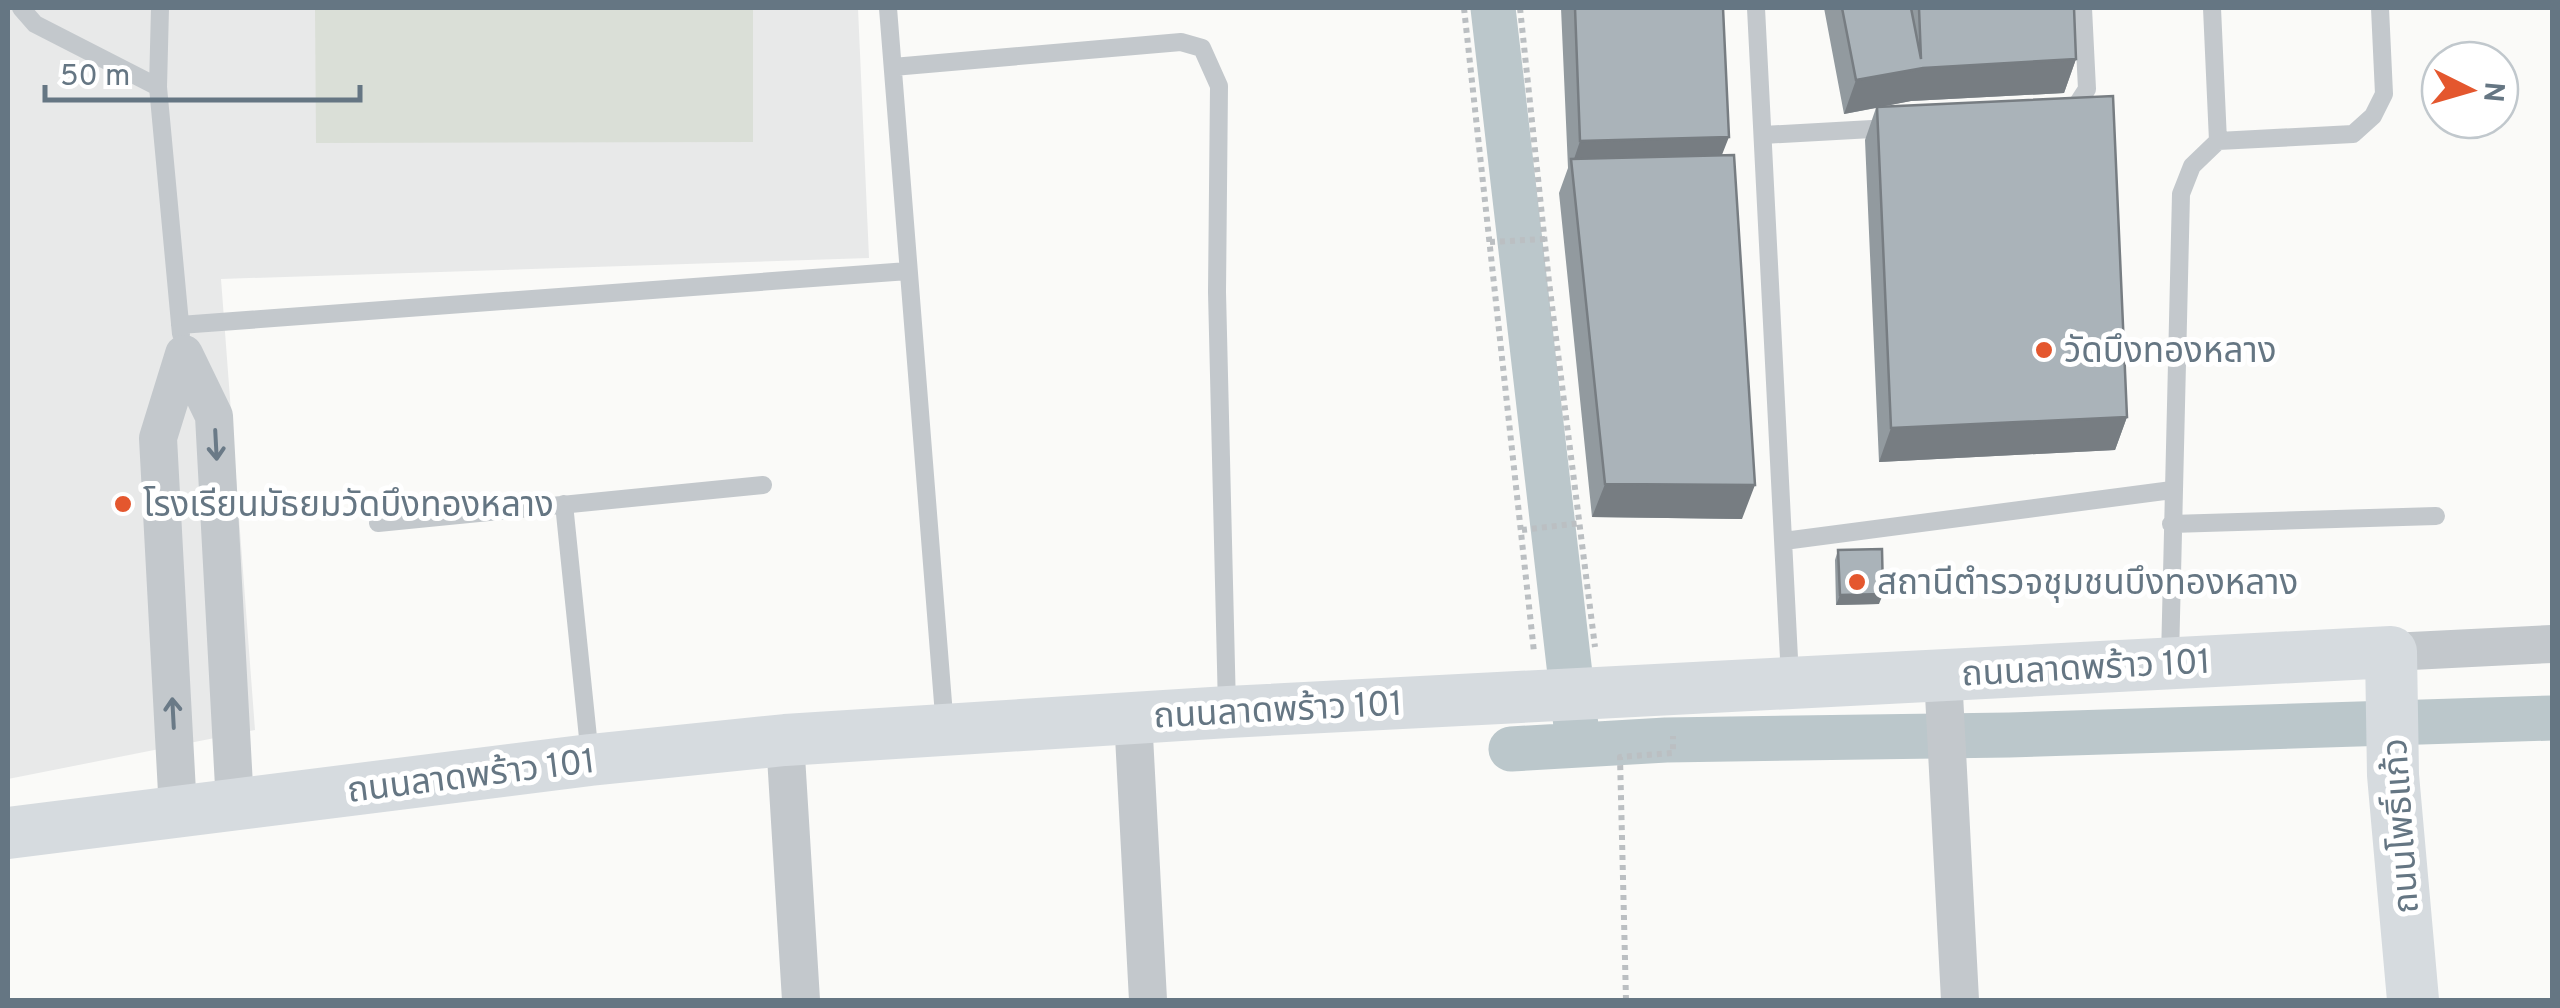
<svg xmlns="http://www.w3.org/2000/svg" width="2560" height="1008" viewBox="0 0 2560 1008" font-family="Overpass,'Noto Sans Thai',sans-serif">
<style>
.built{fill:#e8e9e9}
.garden{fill:#dadfd7}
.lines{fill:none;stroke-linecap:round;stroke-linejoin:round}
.canal{stroke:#bbc7cb;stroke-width:45}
.path{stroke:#bbbfc2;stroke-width:6;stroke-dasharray:5 5;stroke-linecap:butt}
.lane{stroke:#c3c8cc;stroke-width:18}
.street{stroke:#c3c8cc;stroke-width:38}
.secondary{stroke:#d6dbdf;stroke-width:52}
.wall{fill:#929a9f}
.shaded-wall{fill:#777d82}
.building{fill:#aab3b9;stroke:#777d82;stroke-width:2.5}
.oneway{stroke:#6a7a87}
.poi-dot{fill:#e4572e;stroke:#fff;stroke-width:4}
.labels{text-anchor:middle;stroke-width:10;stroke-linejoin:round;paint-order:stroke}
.poi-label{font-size:35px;fill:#657683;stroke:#fff;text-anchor:start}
.street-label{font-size:35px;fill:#657683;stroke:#fff}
</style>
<rect width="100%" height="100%" fill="#fafaf8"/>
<path class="built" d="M 8,8 L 858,8 L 869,258 L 221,279 L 255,730 L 8,779 Z"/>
<path class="garden" d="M 315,8 L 753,8 L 753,142 L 316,143 Z"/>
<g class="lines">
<path class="canal" d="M 1493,8 L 1576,726
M 1511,749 L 1666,740 L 2009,735 L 2552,718"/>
<path class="path" d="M 1464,8 L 1534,652
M 1520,8 L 1549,282 L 1595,647
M 1490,242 L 1545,239
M 1522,530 L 1581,523
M 1626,1000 L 1620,757 L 1673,753 L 1673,736"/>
<path class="lane" d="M 21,8 L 35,24 L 158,87
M 160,8 L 158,87 L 181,334
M 888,8 L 945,728
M 1756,8 L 1790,678
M 893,67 L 1181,42 L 1202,48 L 1219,86 L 1217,292 L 1227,708
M 2064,111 L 2076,106 L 2087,89 L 2083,8
M 1763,135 L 1890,128
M 2218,141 L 2353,134 L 2373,116 L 2384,94 L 2380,8
M 180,325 L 908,271
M 564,504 L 590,757
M 378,523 L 763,485
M 2171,524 L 2436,516
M 1784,541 L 2172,490
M 2170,659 L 2181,194 L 2192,166 L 2218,141 L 2212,8"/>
<path class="street" d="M 184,354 L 214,416 L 235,805
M 2391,652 L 2552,644
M 1943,675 L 1960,1000
M 1133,717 L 1148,1000
M 785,740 L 801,1000
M 178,811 L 158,438 L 184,354"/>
<path class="secondary" d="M 8,833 L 590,760 L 785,740 L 1228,712 L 2391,652 L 2393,775 L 2413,1000"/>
</g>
<path class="wall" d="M 1561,8 L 1723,8 L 1722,155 L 1742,519 L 1592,517 L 1559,193 L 1568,168 Z
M 1824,8 L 2074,8 L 2076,59 L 2064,93 L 1911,101 L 1884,106 L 2127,417 L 2115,450 L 1879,462 L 1865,140 L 1876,108 L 1844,114 Z
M 1838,550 L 1879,604 L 1836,605 L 1835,560 Z"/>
<path class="shaded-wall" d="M 2076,59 L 2064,93 L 1911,101 L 1844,114 L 1856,80 L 1923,68 Z
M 1729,137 L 1716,170 L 1572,165 L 1580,141 Z
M 2127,417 L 2115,450 L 1879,462 L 1891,428 Z
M 1605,484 L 1755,485 L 1742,519 L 1592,517 Z
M 1883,594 L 1879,604 L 1836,605 L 1840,595 Z"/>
<path class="building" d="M 1575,8 L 1723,8 L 1729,137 L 1580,141 Z
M 1842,8 L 1911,8 L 1921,59 L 1919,8 L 2074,8 L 2076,59 L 1923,68 L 1856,80 Z
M 2113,96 L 2127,417 L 1891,428 L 1877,107 Z
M 1734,155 L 1755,485 L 1605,484 L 1571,159 Z
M 1882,549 L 1883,594 L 1840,595 L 1838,550 Z"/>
<defs><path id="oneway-shaft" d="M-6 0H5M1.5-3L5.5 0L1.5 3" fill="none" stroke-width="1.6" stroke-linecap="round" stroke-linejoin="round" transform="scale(2.5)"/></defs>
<g class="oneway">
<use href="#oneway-shaft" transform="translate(216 445) rotate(87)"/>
<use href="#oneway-shaft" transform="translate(173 713) rotate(-93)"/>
</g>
<g class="poi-dot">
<circle cx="2044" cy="350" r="10"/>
<circle cx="123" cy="504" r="10"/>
<circle cx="1857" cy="582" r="10"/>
</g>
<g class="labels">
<g class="poi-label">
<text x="2064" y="362">วัดบึงทองหลาง</text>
<text x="143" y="516">โรงเรียนมัธยมวัดบึงทองหลาง</text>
<text x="1877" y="594">สถานีตำรวจชุมชนบึงทองหลาง</text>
</g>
<g class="street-label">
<text transform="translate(2086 667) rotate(-3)" y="12">ถนนลาดพร้าว 101</text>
<text transform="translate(1278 709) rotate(-3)" y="12">ถนนลาดพร้าว 101</text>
<text transform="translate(471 775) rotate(-7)" y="12">ถนนลาดพร้าว 101</text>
<text transform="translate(2400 826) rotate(-94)" y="12">ถนนโพธิ์แก้ว</text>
</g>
</g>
<rect width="2560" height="1008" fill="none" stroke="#657683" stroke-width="20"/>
<g transform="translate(2470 90) rotate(95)"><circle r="48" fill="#ffffff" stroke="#c1c8cd" stroke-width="2.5"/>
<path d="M0-8L18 38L0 25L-18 38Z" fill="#e4572e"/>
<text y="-15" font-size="28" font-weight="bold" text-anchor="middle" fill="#657683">N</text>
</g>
<path d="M45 85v15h315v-15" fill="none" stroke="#657683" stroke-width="5"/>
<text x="60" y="85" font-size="30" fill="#657683" stroke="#ffffff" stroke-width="8" paint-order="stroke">50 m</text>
</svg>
